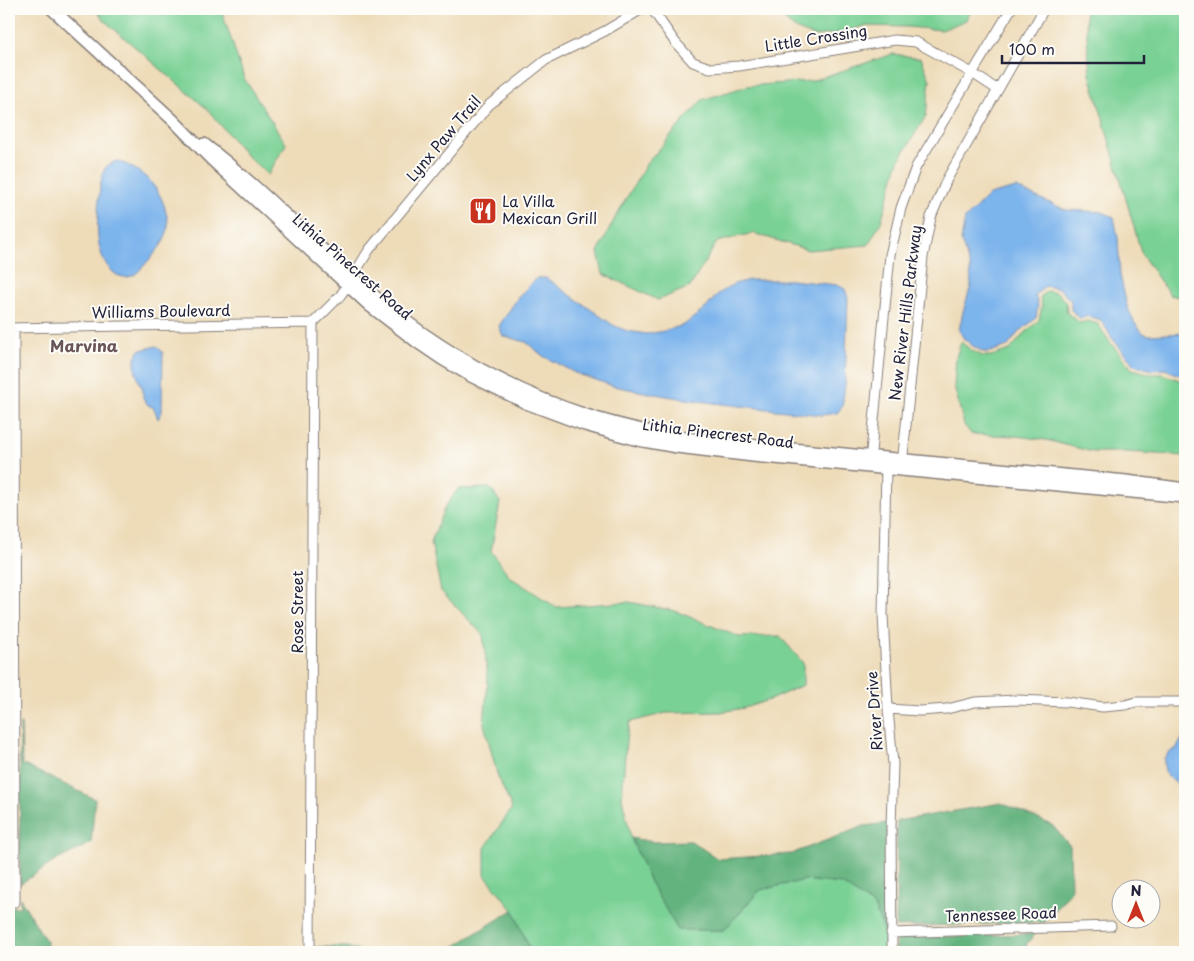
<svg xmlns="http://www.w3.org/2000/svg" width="1194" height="961" viewBox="0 0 1194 961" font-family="'Playpen Sans',sans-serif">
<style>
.green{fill:#7ad195;stroke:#4e7a68}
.forest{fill:#63b37e;stroke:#426a5c}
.water{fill:#7bb4ec;stroke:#4e6b94}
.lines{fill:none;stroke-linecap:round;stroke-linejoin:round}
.street-casing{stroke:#887f7a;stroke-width:11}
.secondary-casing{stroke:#887f7a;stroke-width:14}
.street{stroke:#fff;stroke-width:9}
.secondary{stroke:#fff;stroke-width:11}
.labels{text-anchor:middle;stroke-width:4;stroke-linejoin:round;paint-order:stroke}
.street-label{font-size:15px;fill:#22223b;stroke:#fdfcf7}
.poi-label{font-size:15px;fill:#22223b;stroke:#fdfcf7;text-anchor:start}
.neighbourhood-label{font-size:16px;font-weight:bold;fill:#695459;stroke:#fdfcf7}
</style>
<rect width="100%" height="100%" fill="#fdfcf7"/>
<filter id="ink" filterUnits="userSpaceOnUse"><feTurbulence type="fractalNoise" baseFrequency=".02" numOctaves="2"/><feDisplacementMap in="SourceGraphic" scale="10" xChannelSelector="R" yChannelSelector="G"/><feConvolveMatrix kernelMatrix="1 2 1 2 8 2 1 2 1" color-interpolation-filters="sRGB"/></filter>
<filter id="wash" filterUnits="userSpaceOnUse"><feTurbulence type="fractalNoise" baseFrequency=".0096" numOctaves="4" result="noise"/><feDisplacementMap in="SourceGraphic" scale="20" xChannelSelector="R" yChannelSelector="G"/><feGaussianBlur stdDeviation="1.12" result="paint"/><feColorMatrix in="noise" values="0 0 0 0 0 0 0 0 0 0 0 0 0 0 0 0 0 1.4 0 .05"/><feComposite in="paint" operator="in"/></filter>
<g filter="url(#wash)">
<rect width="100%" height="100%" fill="#eedcb9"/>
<path class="green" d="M 95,9 L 221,9 L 244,78 L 286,144 L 268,175 L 244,153 L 207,109 L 106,22 Z
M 770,9 L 972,9 L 966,20 L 942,30 L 907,27 L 865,26 L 833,34 L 814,36 L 797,30 Z
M 1085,9 L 1185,9 L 1185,298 L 1170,295 L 1142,255 L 1090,74 Z
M 893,54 L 921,58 L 930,80 L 926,116 L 899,160 L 881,222 L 868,245 L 808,250 L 753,233 L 717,242 L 690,287 L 658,300 L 603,274 L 598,252 L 616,216 L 647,163 L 702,100 L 747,86 L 811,81 Z
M 1047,291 L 1058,293 L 1066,303 L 1067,313 L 1079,322 L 1081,323 L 1087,321 L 1098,324 L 1109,341 L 1132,369 L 1151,374 L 1162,374 L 1185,382 L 1185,456 L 1128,452 L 1093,452 L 1046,440 L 1016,436 L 971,434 L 964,425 L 954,386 L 956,357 L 961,342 L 972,351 L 983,356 L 991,356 L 1010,350 L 1021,337 L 1039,320 L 1042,306 L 1040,297 Z
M 490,488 L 500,502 L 491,551 L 510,577 L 556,607 L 629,602 L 675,611 L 739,637 L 780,636 L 803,663 L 803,685 L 772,699 L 744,708 L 721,712 L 666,713 L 630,722 L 626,740 L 622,798 L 631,838 L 650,882 L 678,930 L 724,930 L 760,890 L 805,880 L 842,884 L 874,906 L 887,938 L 887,952 L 531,952 L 513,910 L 485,875 L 485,848 L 512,808 L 498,777 L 484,724 L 488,679 L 483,635 L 441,591 L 431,542 L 445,507 L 458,489 Z"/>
<path class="forest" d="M 9,722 L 10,723 L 10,907 L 20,907 L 20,898 L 46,941 L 48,952 L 9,952 Z
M 20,724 L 21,724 L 22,764 L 95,799 L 91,843 L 55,861 L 20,884 Z
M 1001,803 L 1052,825 L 1070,846 L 1071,891 L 1045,922 L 896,927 L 897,821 Z
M 887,823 L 887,938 L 874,906 L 842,884 L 805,880 L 760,890 L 724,930 L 678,930 L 650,882 L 631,838 L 654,842 L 691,841 L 718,859 L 791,854 L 864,826 Z
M 513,910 L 531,952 L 445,952 Z
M 1035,934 L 1026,945 L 1028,952 L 896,952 L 896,938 Z
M 316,947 L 348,947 L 361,952 L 314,952 L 315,948 Z"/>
<path class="water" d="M 116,161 C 141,168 161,187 166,213 C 168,218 169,226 167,232 C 165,242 156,252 149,260 C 143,266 137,276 128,277 C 125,278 120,276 117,275 C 99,264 96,236 98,216 C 98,206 100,174 106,167 C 108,165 113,163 116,161 Z
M 1016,188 L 1066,210 L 1102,212 L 1114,217 L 1118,238 L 1120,275 L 1127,306 L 1134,322 L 1143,333 L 1149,335 L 1185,333 L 1185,377 L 1165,369 L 1152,370 L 1134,365 L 1112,338 L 1101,320 L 1087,316 L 1081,319 L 1071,310 L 1071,301 L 1060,289 L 1046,286 L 1035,295 L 1038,305 L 1036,318 L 1018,333 L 1008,346 L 990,352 L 983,352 L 973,346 L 964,339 L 959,330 L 963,312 L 971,285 L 970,267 L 961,241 L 965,219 L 989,195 Z
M 537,278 L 546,278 L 613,325 L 627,331 L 647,334 L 664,331 L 684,325 L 706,308 L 718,294 L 734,284 L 749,280 L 791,280 L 837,285 L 845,289 L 848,298 L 845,385 L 842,407 L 837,413 L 822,415 L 713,403 L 660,395 L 613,386 L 575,373 L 543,356 L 526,342 L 503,336 L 499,326 L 519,296 Z
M 157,346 L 163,353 L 162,412 L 158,419 L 154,408 L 148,405 L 143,398 L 143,389 L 139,382 L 135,369 L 135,357 L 140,350 Z
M 1185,734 L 1185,789 C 1179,786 1168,778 1165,771 C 1164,767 1164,762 1164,758 L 1170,752 L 1176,749 Z"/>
</g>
<g filter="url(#ink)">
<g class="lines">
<defs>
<path id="street" d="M 652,9 L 675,42 L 693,62 L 710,68 L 739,66 L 895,40 L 916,42 L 972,73 L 998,90
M 9,328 L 313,323
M 14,328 L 15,902
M 870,462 L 890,255 L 901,208 L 916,167 L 1011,9
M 902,465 L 923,257 L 931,217 L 947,179 L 1044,9
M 886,468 L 883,615 L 888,709 L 893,764 L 891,826 L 892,952
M 888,709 L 920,711 L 947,709 L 975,702 L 1016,700 L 1067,702 L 1103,707 L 1125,705 L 1136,702 L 1185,702
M 891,933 L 1111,926
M 310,952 L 313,323 L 340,296 L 347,286 L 369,250 L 489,105 L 546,60 L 605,31 L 642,9"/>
<path id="secondary" d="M 52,9 L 173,120 L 211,159 L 370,306 L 417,342 L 442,359 L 471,376 L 526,403 L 585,425 L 638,440 L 677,447 L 753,456 L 1185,497
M 204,144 C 262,189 312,242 367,290 C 431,345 506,389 586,415 C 626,428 667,436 708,441 L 1126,481 L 1185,489"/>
</defs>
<use href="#street" class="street-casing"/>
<use href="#secondary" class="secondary-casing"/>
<use href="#street" class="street"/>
<use href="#secondary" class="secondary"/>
</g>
</g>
<defs>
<symbol id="restaurant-square" viewBox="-11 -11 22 22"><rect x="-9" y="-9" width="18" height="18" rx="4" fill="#c8321e" stroke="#fdfcf7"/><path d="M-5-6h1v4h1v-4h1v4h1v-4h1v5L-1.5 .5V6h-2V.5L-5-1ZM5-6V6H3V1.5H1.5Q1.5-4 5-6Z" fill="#fff"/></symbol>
</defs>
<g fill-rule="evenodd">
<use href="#restaurant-square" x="467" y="195" width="32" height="32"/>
</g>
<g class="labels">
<g class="street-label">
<text transform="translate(816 39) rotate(-9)" y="5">Little Crossing</text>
<text transform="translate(444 139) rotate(-50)" y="5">Lynx Paw Trail</text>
<text transform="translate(352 267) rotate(41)" y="5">Lithia Pinecrest Road</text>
<text transform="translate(161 312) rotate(-1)" y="5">Williams Boulevard</text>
<text transform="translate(906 313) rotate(-83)" y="5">New River Hills Parkway</text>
<text transform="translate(718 434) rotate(7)" y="5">Lithia Pinecrest Road</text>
<text transform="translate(298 612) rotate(-90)" y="5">Rose Street</text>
<text transform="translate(875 711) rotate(-94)" y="5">River Drive</text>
<text transform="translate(1001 915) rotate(-2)" y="5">Tennessee Road</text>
</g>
<g class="poi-label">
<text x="502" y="207">La Villa<tspan x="502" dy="17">Mexican Grill</tspan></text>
</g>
<g class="neighbourhood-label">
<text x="84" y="352">Marvina</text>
</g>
</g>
<rect width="1194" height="961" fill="none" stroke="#fdfcf7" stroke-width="30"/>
<g transform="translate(1136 904)"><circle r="24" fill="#fdfcf7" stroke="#a5a5ac"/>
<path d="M0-4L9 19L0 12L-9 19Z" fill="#c8321e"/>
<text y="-8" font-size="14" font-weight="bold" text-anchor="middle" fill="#22223b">N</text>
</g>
<path d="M1002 55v8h142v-8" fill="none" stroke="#22223b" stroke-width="2.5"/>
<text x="1009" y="55" font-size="15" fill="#22223b" stroke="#fdfcf7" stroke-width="4" paint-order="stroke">100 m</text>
</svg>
